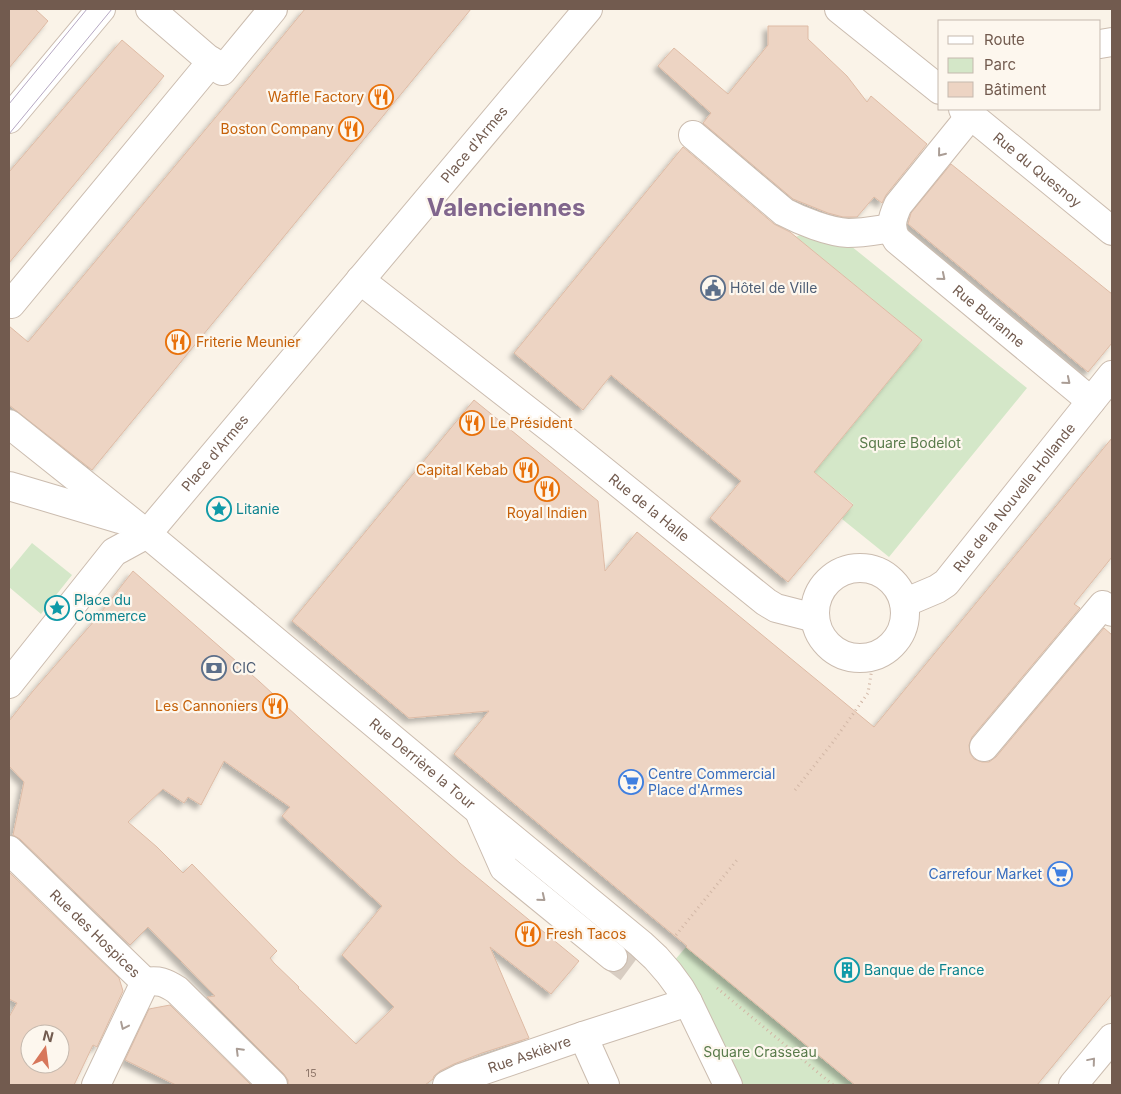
<svg xmlns="http://www.w3.org/2000/svg" width="1121" height="1094" viewBox="0 0 1121 1094" font-family="Inter,sans-serif">
<style>
.green{fill:#d4e7c8}
.building{fill:#edd4c3;stroke:#debba5;fill-rule:evenodd;filter:url(#shadow)}
.lines{fill:none;stroke-linecap:round;stroke-linejoin:round}
.minor-tunnel{stroke:#d8cdc2;stroke-width:28;stroke-dasharray:28 14;stroke-linecap:butt}
.minor-casing{stroke:#cbbcaf;stroke-width:30}
.path{stroke:#d2b7a6;stroke-width:3;stroke-dasharray:1 4;stroke-linecap:butt}
.minor{stroke:#fff;stroke-width:28}
.tram{stroke:#b6a8c3;stroke-width:1}
.oneway{stroke:#aa9d95}
.labels{text-anchor:middle;stroke-width:4.5;stroke-linejoin:round;paint-order:stroke}
.number-label{font-size:11px;fill:#91796c}
.food-label{font-size:14px;fill:#c56008;stroke:#fdf7ee;text-anchor:end}
.street-label{font-size:14px;fill:#725b4f;stroke:#fdf7ee}
.service-label{font-size:14px;fill:#4e5e75;stroke:#fdf7ee;text-anchor:start}
.park-label{font-size:14px;fill:#597b4b;stroke:#fdf7ee}
.culture-label{font-size:14px;fill:#0d838f;stroke:#fdf7ee;text-anchor:start}
.shop-label{font-size:14px;fill:#366cbe;stroke:#fdf7ee;text-anchor:start}
.town-label{font-size:24px;font-weight:bold;fill:#81668d;stroke:#fdf7ee}
</style>
<defs>
<filter id="shadow"><feDropShadow dx="-4.5" dy="4.5" stdDeviation="2.5" flood-color="#0004"/></filter>
</defs>
<rect width="100%" height="100%" fill="#faf3e8"/>
<path class="green" d="M 800,235 L 817,241 L 851,246 L 1027,388 L 889,557 L 842,519 L 853,504 L 814,472 L 922,340 L 796,237 Z
M 32,543 L 72,575 L 41,614 L 9,587 L 9,571 Z
M 686,947 L 854,1085 L 741,1085 L 674,961 Z"/>
<path class="building" d="M 9,9 L 35,9 L 48,21 L 9,68 Z
M 305,9 L 471,9 L 92,470 L 9,405 L 9,326 L 28,342 L 241,87 Z
M 768,26 L 808,26 L 808,39 L 847,76 L 867,102 L 871,96 L 927,144 L 886,195 L 882,203 L 874,197 L 857,217 L 843,217 L 828,213 L 793,199 L 703,123 L 711,113 L 658,66 L 674,48 L 728,94 L 768,45 Z
M 122,40 L 164,76 L 9,263 L 9,172 Z
M 683,147 L 774,224 L 790,232 L 922,340 L 814,472 L 853,505 L 788,582 L 710,518 L 741,481 L 611,375 L 583,410 L 514,353 Z
M 951,164 L 1112,294 L 1112,343 L 1088,372 L 908,224 L 911,213 Z
M 474,400 L 598,501 L 605,571 L 637,532 L 874,727 L 1112,438 L 1112,557 L 1074,604 L 1080,608 L 972,737 L 969,745 L 970,753 L 974,759 L 982,762 L 989,762 L 996,757 L 1104,628 L 1112,635 L 1112,994 L 1037,1085 L 855,1085 L 686,947 L 687,946 L 454,754 L 489,711 L 409,718 L 292,621 Z
M 133,571 L 260,682 L 312,730 L 460,863 L 579,961 L 551,994 L 490,947 L 529,1038 L 482,1053 L 454,1064 L 440,1071 L 434,1076 L 433,1079 L 425,1085 L 288,1085 L 288,1080 L 284,1074 L 207,997 L 215,996 L 148,927 L 130,945 L 20,839 L 13,835 L 24,782 L 9,766 L 9,721 L 33,691 L 95,620 ZM 224,761 L 290,807 L 282,816 L 382,906 L 342,955 L 394,1007 L 356,1044 L 298,988 L 299,987 L 274,963 L 270,958 L 277,951 L 192,864 L 183,873 L 157,847 L 128,822 L 163,789 L 184,803 L 188,797 L 201,805 Z
M 9,872 L 119,978 L 123,991 L 97,1047 L 93,1045 L 74,1085 L 9,1085 L 9,1017 L 17,1003 L 9,999 ZM 30,1034 L 60,1034 L 60,1064 L 30,1064 Z
M 170,1005 L 251,1085 L 176,1085 L 125,1060 L 149,1009 Z"/>
<g class="lines">
<path class="minor-tunnel" d="M 613,957 L 629,969"/>
<defs>
<g id="minor">
<path d="M 150,9 L 222,71 L 273,9"/>
<path d="M 839,9 L 940,90"/>
<path d="M 1100,44 L 1112,42"/>
<path id="s1" d="M 963,109 L 1112,231"/>
<path id="s2" d="M 971,115 L 898,205 C 892,218 889,228 897,240 L 1091,401"/>
<path d="M 9,119 L 101,9"/>
<path d="M 693,135 L 784,212 C 801,221 829,232 848,233 C 862,233 878,230 892,228"/>
<path id="s3" d="M 360,280 L 559,435 L 766,602 L 776,608 L 815,618"/>
<path d="M 11,304 L 212,61"/>
<path id="s4" d="M 9,424 L 147,534 L 478,810 L 641,944 L 656,958 L 669,973 L 680,988 L 688,1002 L 728,1085"/>
<path d="M 9,486 L 120,519"/>
<circle cx="860" cy="613" r="45"/>
<path id="s5" d="M 904,603 L 937,589 L 946,583 L 1112,375"/>
<path id="s6" d="M 9,684 L 114,552 L 147,534 L 588,9"/>
<path d="M 984,747 L 1103,605 L 1112,612"/>
<path d="M 481,816 L 504,868 L 613,957"/>
<path id="s7" d="M 9,850 L 145,982"/>
<path d="M 145,982 C 159,980 165,982 177,990 L 273,1085"/>
<path d="M 583,1036 L 605,1085"/>
<path d="M 96,1085 L 145,982"/>
<path id="s8" d="M 447,1085 L 461,1078 L 583,1036 L 688,1002"/>
<path d="M 1073,1085 L 1112,1038"/>
</g>
</defs>
<use href="#minor" class="minor-casing"/>
<path class="path" d="M 795,790 L 833,742 L 868,693 L 874,656
M 676,935 L 737,860
M 717,988 L 833,1085"/>
<use href="#minor" class="minor"/>
<path class="tram" d="M 9,104 L 87,9
M 9,134 L 112,9"/>
</g>
<defs><path id="oneway-chevron" d="M-2-3.5L2.5 0L-2 3.5" fill="none" stroke-width="1.6" stroke-linecap="round" stroke-linejoin="round" transform="scale(1.25)"/></defs>
<g class="oneway">
<use href="#oneway-chevron" transform="translate(941 153) rotate(129)"/>
<use href="#oneway-chevron" transform="translate(942 277) rotate(40)"/>
<use href="#oneway-chevron" transform="translate(1067 381) rotate(40)"/>
<use href="#oneway-chevron" transform="translate(542 898) rotate(39)"/>
<use href="#oneway-chevron" transform="translate(124 1026) rotate(115)"/>
<use href="#oneway-chevron" transform="translate(239 1051) rotate(-135)"/>
<use href="#oneway-chevron" transform="translate(1092 1061) rotate(-50)"/>
</g>
<defs>
<symbol id="restaurant-ring" viewBox="-11 -11 22 22"><circle r="9.5" fill="#fdf7ee" stroke="#e8710a" stroke-width="1.5"/><path d="M-5-6h1v4h1v-4h1v4h1v-4h1v5L-1.5 .5V6h-2V.5L-5-1ZM5-6V6H3V1.5H1.5Q1.5-4 5-6Z" fill="#e8710a"/></symbol>
<symbol id="civic-ring" viewBox="-11 -11 22 22"><circle r="9.5" fill="#fdf7ee" stroke="#5c6f8a" stroke-width="1.5"/><path d="M-.6-6.5H3V-4.5H.6V-3L4-1V1h2V6H-6V1h2V-1L-.6-3ZM-1.2 2.5V6h2.4V2.5Z" fill="#5c6f8a"/></symbol>
<symbol id="sight-ring" viewBox="-11 -11 22 22"><circle r="9.5" fill="#fdf7ee" stroke="#0f9aa8" stroke-width="1.5"/><path d="M0-6L1.8-2.2L6-1.7L2.9 1.2L3.7 5.4L0 3.3L-3.7 5.4L-2.9 1.2L-6-1.7L-1.8-2.2Z" fill="#0f9aa8"/></symbol>
<symbol id="bank-ring" viewBox="-11 -11 22 22"><circle r="9.5" fill="#fdf7ee" stroke="#5c6f8a" stroke-width="1.5"/><path d="M-6-4H6V4H-6ZM0-2.3a2.3 2.3 0 1 0 0 4.6a2.3 2.3 0 1 0 0-4.6Z" fill="#5c6f8a"/></symbol>
<symbol id="supermarket-ring" viewBox="-11 -11 22 22"><circle r="9.5" fill="#fdf7ee" stroke="#3f7fe0" stroke-width="1.5"/><path d="M-6-5.5h2.5l.6 2H6L4.5 2H-2.5L-4.4-4H-6ZM-1.5 3.2a1.3 1.3 0 1 0 .1 0ZM3 3.2a1.3 1.3 0 1 0 .1 0Z" fill="#3f7fe0"/></symbol>
<symbol id="building-ring" viewBox="-11 -11 22 22"><circle r="9.5" fill="#fdf7ee" stroke="#0f9aa8" stroke-width="1.5"/><path d="M-4-6H4V6H1V3H-1V6H-4ZM-2.5-4.3h1.7v1.8h-1.7ZM.8-4.3h1.7v1.8H.8ZM-2.5-1h1.7V.8h-1.7ZM.8-1h1.7V.8H.8Z" fill="#0f9aa8"/></symbol>
</defs>
<g fill-rule="evenodd">
<use href="#restaurant-ring" x="367" y="83" width="28" height="28"/>
<use href="#restaurant-ring" x="337" y="115" width="28" height="28"/>
<use href="#civic-ring" x="699" y="274" width="28" height="28"/>
<use href="#restaurant-ring" x="164" y="328" width="28" height="28"/>
<use href="#restaurant-ring" x="458" y="409" width="28" height="28"/>
<use href="#restaurant-ring" x="512" y="456" width="28" height="28"/>
<use href="#restaurant-ring" x="533" y="475" width="28" height="28"/>
<use href="#sight-ring" x="205" y="495" width="28" height="28"/>
<use href="#sight-ring" x="43" y="594" width="28" height="28"/>
<use href="#bank-ring" x="200" y="654" width="28" height="28"/>
<use href="#restaurant-ring" x="261" y="692" width="28" height="28"/>
<use href="#supermarket-ring" x="617" y="768" width="28" height="28"/>
<use href="#supermarket-ring" x="1046" y="860" width="28" height="28"/>
<use href="#restaurant-ring" x="514" y="920" width="28" height="28"/>
<use href="#building-ring" x="833" y="956" width="28" height="28"/>
</g>
<g class="labels">
<g class="number-label">
<text x="311" y="1077">15</text>
</g>
<g class="food-label">
<text x="364" y="102">Waffle Factory</text>
<text x="334" y="134">Boston Company</text>
<text x="196" y="347" text-anchor="start">Friterie Meunier</text>
<text x="490" y="428" text-anchor="start">Le Président</text>
<text x="508" y="475">Capital Kebab</text>
<text x="547" y="518" text-anchor="middle">Royal Indien</text>
<text x="258" y="711">Les Cannoniers</text>
<text x="546" y="939" text-anchor="start">Fresh Tacos</text>
</g>
<g class="street-label">
<text dy="5" stroke="none"><textPath href="#s6" startOffset="715">Place d'Armes</textPath></text>
<text dy="5" stroke="none"><textPath href="#s1" startOffset="96">Rue du Quesnoy</textPath></text>
<text dy="5" stroke="none"><textPath href="#s2" startOffset="272">Rue Burianne</textPath></text>
<text dy="5" stroke="none"><textPath href="#s6" startOffset="312">Place d'Armes</textPath></text>
<text dy="5" stroke="none"><textPath href="#s5" startOffset="156">Rue de la Nouvelle Hollande</textPath></text>
<text dy="5" stroke="none"><textPath href="#s3" startOffset="368">Rue de la Halle</textPath></text>
<text dy="5" stroke="none"><textPath href="#s4" startOffset="535">Rue Derrière la Tour</textPath></text>
<text dy="5" stroke="none"><textPath href="#s7" startOffset="120">Rue des Hospices</textPath></text>
<text dy="5" stroke="none"><textPath href="#s8" startOffset="88">Rue Askièvre</textPath></text>
</g>
<g class="service-label">
<text x="730" y="293">Hôtel de Ville</text>
<text x="232" y="673">CIC</text>
</g>
<g class="park-label">
<text x="910" y="448">Square Bodelot</text>
<text x="760" y="1057">Square Crasseau</text>
</g>
<g class="culture-label">
<text x="236" y="514">Litanie</text>
<text x="74" y="605">Place du<tspan x="74" dy="16">Commerce</tspan></text>
<text x="864" y="975">Banque de France</text>
</g>
<g class="shop-label">
<text x="648" y="779">Centre Commercial<tspan x="648" dy="16">Place d'Armes</tspan></text>
<text x="1042" y="879" text-anchor="end">Carrefour Market</text>
</g>
<g class="town-label">
<text x="506" y="216">Valenciennes</text>
</g>
</g>
<rect width="1121" height="1094" fill="none" stroke="#725b4f" stroke-width="20"/>
<rect x="938" y="20" width="162" height="90" fill="#fdf7ee" stroke="#c5b9ae"/>
<rect x="948" y="36" width="25" height="8" fill="#ffffff" stroke="#c5b9ae"/>
<text x="984" y="45" font-size="15" fill="#725b4f">Route</text>
<rect x="948" y="58" width="25" height="15" fill="#d4e7c8" stroke="#c5b9ae"/>
<text x="984" y="70" font-size="15" fill="#725b4f">Parc</text>
<rect x="948" y="82" width="25" height="15" fill="#edd4c3" stroke="#c5b9ae"/>
<text x="984" y="95" font-size="15" fill="#725b4f">Bâtiment</text>
<g transform="translate(45 1049) rotate(14)"><circle r="24" fill="#fdf7ee" stroke="#c5b9ae"/>
<path d="M0-4L9 19L0 12L-9 19Z" fill="#d7775b"/>
<text y="-8" font-size="14" font-weight="bold" text-anchor="middle" fill="#725b4f">N</text>
</g>
</svg>
